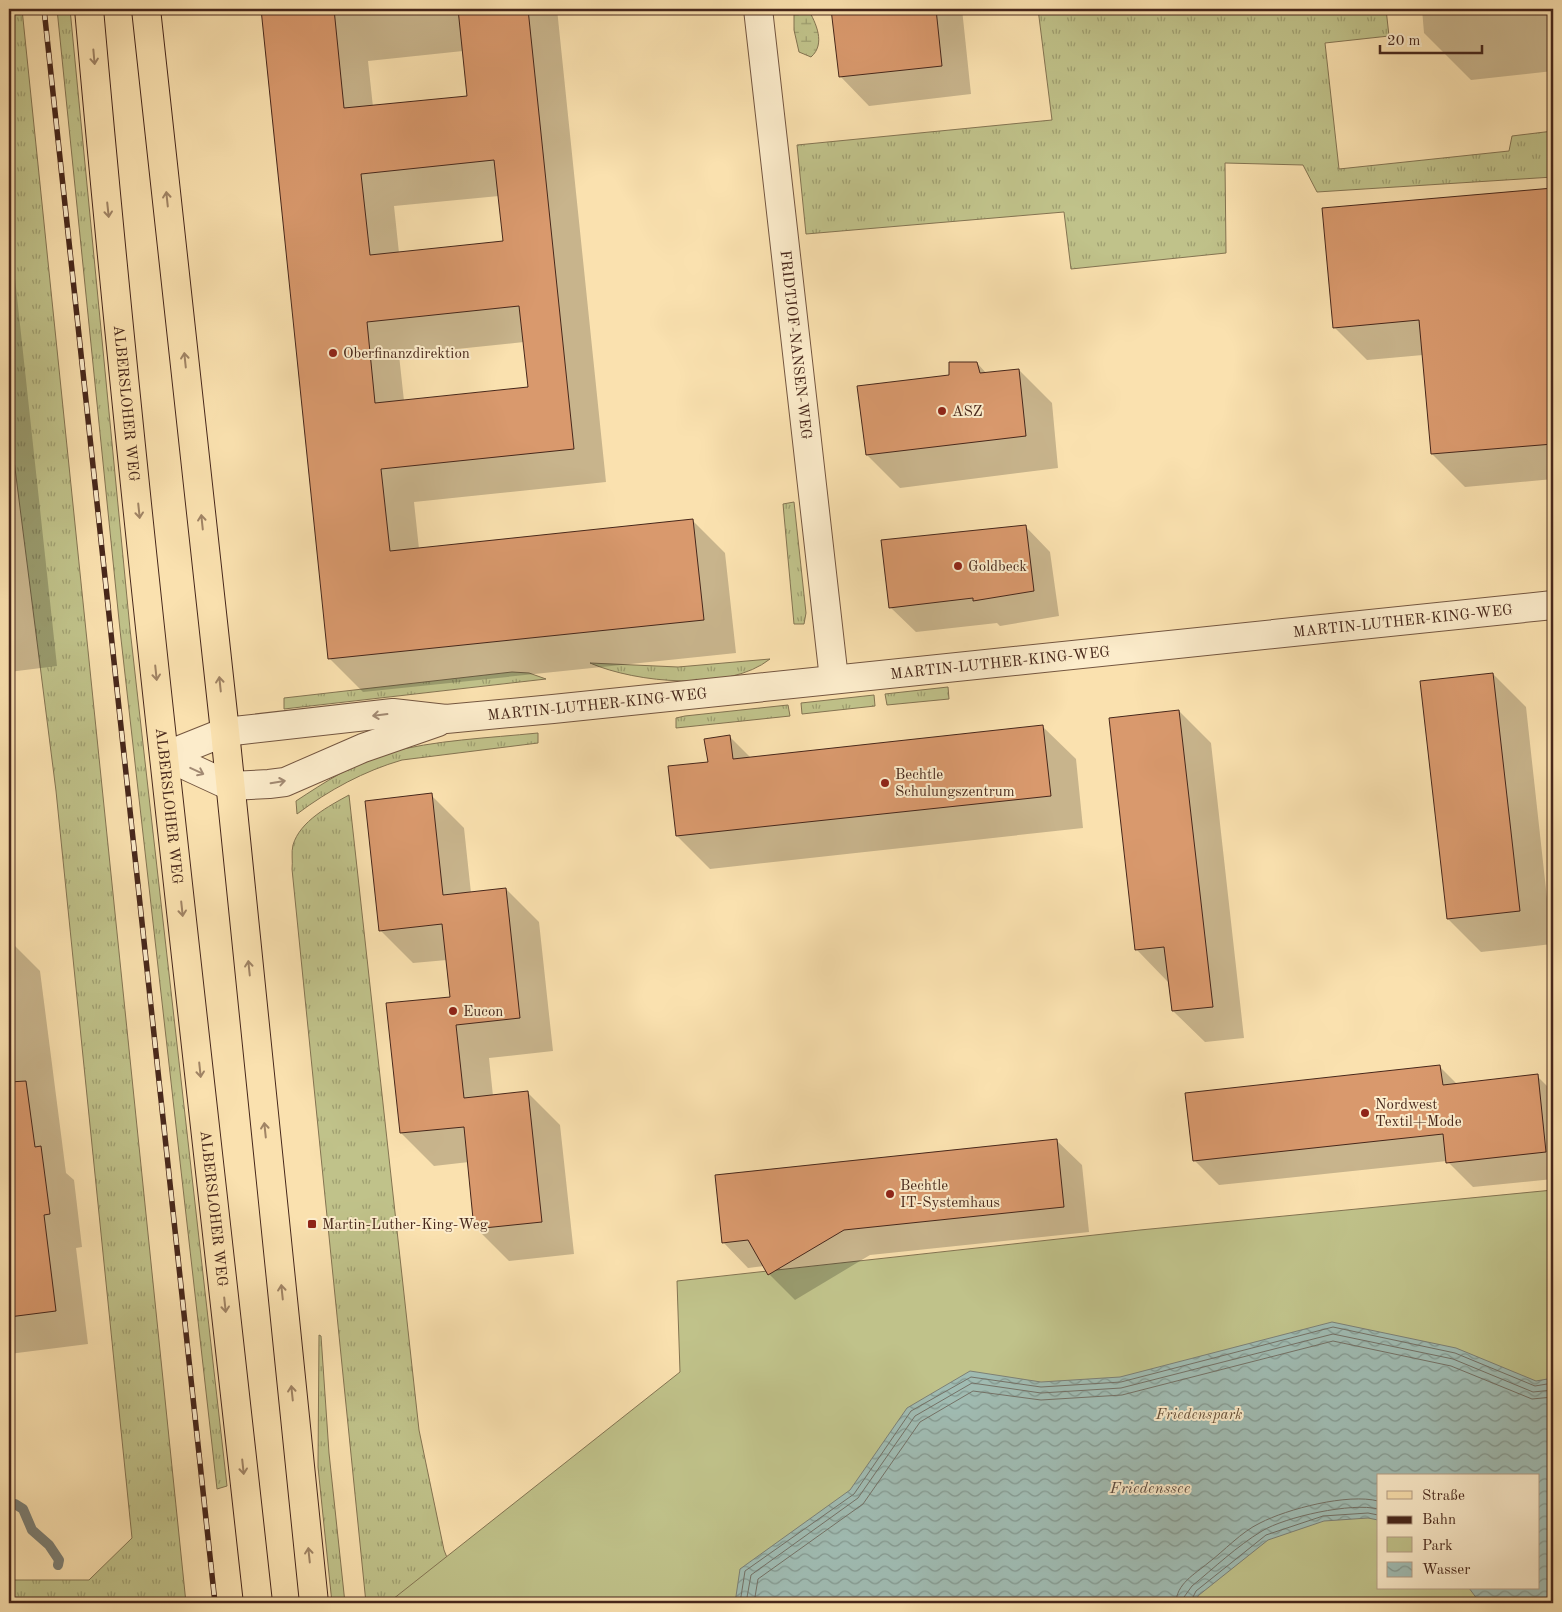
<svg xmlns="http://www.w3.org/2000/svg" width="1562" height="1612" viewBox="0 0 1562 1612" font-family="'Old Standard TT',serif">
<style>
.grass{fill:url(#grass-tufts);stroke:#847452}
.wetland{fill:url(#wetland-marsh);stroke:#847452}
.green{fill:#c0c28a;stroke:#847452;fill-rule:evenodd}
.water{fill:url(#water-waves);stroke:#7c8076}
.shadow{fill:#0003;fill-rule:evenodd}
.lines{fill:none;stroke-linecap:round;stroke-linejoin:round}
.shore{stroke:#747267;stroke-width:1}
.stream{stroke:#7c8076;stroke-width:10}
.building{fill:#d9996d;stroke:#47271b;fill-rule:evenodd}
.minor-casing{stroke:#745640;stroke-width:30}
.major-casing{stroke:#47271b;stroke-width:30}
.minor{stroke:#fceccb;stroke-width:28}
.major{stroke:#fae1af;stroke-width:28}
.rail-casing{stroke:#47271b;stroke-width:5.5}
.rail{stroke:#fceccb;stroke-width:4;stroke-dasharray:11;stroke-linecap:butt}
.oneway{stroke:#a08465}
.oneway2{stroke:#a28a73}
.poi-dot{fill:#8f2418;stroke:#fceccb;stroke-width:2}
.labels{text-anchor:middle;stroke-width:4;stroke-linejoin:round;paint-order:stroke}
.street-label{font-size:15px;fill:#47271b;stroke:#fceccb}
.poi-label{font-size:15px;fill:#47271b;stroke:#fceccb;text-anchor:start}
.park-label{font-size:15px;font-style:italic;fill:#654e37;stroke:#fceccb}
.water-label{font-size:16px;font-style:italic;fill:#5d4c41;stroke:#fceccb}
</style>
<defs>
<pattern id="grass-tufts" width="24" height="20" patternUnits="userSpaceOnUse" patternTransform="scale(1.25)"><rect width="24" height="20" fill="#c0c28a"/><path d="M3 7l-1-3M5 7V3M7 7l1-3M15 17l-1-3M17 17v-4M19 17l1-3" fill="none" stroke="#9e9e70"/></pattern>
<pattern id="wetland-marsh" width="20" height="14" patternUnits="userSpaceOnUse" patternTransform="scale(1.25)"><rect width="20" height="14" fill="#c0c28a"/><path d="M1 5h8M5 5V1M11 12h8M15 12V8" fill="none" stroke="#9e9e70"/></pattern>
<pattern id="water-waves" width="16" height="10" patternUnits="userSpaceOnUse" patternTransform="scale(1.25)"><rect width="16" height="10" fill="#a0bcb3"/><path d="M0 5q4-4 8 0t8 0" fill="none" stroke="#849991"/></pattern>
</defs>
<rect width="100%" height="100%" fill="#fae1af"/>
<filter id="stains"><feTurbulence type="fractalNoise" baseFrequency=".004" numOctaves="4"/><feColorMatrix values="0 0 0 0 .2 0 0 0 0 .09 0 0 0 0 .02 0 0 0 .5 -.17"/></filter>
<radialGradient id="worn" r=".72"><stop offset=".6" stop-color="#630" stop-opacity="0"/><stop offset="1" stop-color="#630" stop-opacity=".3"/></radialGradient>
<path class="grass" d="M 9,9 L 22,9 L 186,1603 L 9,1603 L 9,1580 L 89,1580 L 132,1538 L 56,791 L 9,421 Z
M 57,9 L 70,9 L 130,629 L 227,1486 L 217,1489 L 120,630 Z
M 1038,9 L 1386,9 L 1389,36 L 1325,43 L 1339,169 L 1509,151 L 1512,136 L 1553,131 L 1553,177 L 1317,192 L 1303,165 L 1225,163 L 1226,253 L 1071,269 L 1064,212 L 806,234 L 797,145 L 1052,120 Z
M 794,502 L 806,613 L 804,624 L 794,624 L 783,504 Z
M 770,659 C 729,692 636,683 590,663 L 678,667 Z
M 512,672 L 529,673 L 546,679 L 284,709 L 284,698 Z
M 948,687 L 949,699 L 887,705 L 885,694 Z
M 874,695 L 875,706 L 802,714 L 801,703 Z
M 788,705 L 790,716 L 676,728 L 676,718 L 685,716 Z
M 538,733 L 538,743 L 402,760 C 364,771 329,790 297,814 L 296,801 C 325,782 354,763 387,753 C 434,740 489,738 538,733 Z
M 349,795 L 419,1430 L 444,1550 L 465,1603 L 366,1603 L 292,869 C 293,862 291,852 293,845 C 300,821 329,806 349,795 Z
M 319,1335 L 321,1336 L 329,1453 L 345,1603 L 332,1603 L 318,1467 Z"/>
<path class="wetland" d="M 794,9 L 808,9 C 816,23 826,44 811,57 L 799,52 L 794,30 Z"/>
<path class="green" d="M 1553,1190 L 1553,1603 L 388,1603 L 680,1372 L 677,1281 L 1140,1230 ZM 1378,1476 L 1538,1476 L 1538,1588 L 1378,1588 Z"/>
<path class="water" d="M 1332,1322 L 1456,1348 L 1536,1381 L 1553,1378 L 1553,1603 L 1480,1603 L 1469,1588 L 1538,1588 L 1538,1476 L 1378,1476 L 1378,1520 L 1368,1518 L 1324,1521 L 1268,1540 L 1199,1595 L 1193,1603 L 735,1603 L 740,1569 L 850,1490 L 907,1408 L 970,1371 L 1041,1382 L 1120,1377 Z"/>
<path class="shadow" d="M 262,9 L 557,9 L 606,482 L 414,502 L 419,549 L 692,520 L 725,553 L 736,653 L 363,692 L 330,659 ZM 463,51 L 468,97 L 373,107 L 368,61 ZM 499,196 L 504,242 L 399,253 L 394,206 ZM 524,342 L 529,388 L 404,401 L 399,355 Z
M 832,9 L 962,9 L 971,94 L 869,106 L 840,76 Z
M 1422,9 L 1553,9 L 1553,71 L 1471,80 L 1424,33 Z
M 1553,188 L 1553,479 L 1465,487 L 1432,454 L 1423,355 L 1367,360 L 1334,327 L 1323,209 Z
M 9,223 L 57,666 L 9,672 Z
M 977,363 L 987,374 L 1019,370 L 1052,403 L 1058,468 L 900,488 L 867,455 L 950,376 Z
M 1025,526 L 1050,552 L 1059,616 L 1000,626 L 997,623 L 916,632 L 890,607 Z
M 1493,674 L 1526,707 L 1552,944 L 1481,952 L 1448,919 Z
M 1179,711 L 1211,743 L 1244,1038 L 1205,1042 L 1173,1011 L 1168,982 L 1137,950 Z
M 1043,727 L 1076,759 L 1083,828 L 710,869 L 677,836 L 709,763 L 730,737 L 752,759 Z
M 431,795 L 464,828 L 471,893 L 506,889 L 539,922 L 553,1051 L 489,1058 L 493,1096 L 527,1092 L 560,1125 L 574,1254 L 509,1261 L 476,1228 L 469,1162 L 434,1166 L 401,1133 L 387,1005 L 451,998 L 447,960 L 413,963 L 380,930 Z
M 9,940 L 40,971 L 66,1173 L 74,1180 L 82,1247 L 76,1248 L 88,1344 L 9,1354 Z
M 1440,1067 L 1457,1084 L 1537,1076 L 1553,1092 L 1553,1179 L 1473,1187 L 1447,1161 L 1219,1185 L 1194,1160 Z
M 1056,1140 L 1082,1165 L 1089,1232 L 870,1255 L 795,1300 L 769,1274 L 764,1266 L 748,1268 L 723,1242 Z"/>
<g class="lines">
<path class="shore" d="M 740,1603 L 745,1571 L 854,1494 L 911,1411 L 971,1377 L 1041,1387 L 1121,1382 L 1333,1327 L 1455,1353 L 1535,1386 L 1553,1383
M 746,1603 L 751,1575 L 858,1498 L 915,1416 L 972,1383 L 1041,1393 L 1121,1388 L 1333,1334 L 1453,1359 L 1533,1392 L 1553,1390
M 754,1603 L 758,1579 L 863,1504 L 920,1422 L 973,1391 L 1041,1400 L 1122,1395 L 1333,1341 L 1451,1366 L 1532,1399 L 1553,1397
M 1176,1603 C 1176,1584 1195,1574 1208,1563 C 1224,1551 1241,1532 1260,1523 C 1287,1509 1348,1493 1378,1501
M 1183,1603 L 1184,1597 L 1192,1586 C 1214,1568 1237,1546 1262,1531 C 1285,1517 1352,1502 1378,1509
M 1190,1603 L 1196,1591 L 1266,1535 L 1323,1516 L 1368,1513 L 1378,1515"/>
<path class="stream" d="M 9,1505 L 15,1504 L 23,1509 L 32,1530 L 49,1545 L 59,1560 L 58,1565"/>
</g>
<path class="building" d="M 261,9 L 334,9 L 344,108 L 467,96 L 458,9 L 528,9 L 574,449 L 381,469 L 390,551 L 693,519 L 704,620 L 328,659 ZM 494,160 L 503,241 L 370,255 L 361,174 ZM 519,306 L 528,387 L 375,403 L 367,322 Z
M 831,9 L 936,9 L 942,66 L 839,77 Z
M 1553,188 L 1553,444 L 1431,454 L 1419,320 L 1333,328 L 1322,208 Z
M 949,362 L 977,362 L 980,373 L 1019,369 L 1026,436 L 866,455 L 857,386 L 949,375 Z
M 1026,525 L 1034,591 L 973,601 L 973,598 L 889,608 L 881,540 Z
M 1493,673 L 1520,911 L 1447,919 L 1420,681 Z
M 1179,710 L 1213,1007 L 1172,1011 L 1164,947 L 1135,950 L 1109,718 Z
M 1043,725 L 1051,796 L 676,836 L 668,766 L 708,762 L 704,739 L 730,735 L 733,759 Z
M 432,793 L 443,895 L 506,888 L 520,1018 L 456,1025 L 464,1098 L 528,1091 L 542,1222 L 474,1229 L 464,1127 L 400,1133 L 386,1003 L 450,997 L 442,924 L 379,931 L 365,801 Z
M 1440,1065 L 1443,1085 L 1538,1074 L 1546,1152 L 1446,1163 L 1443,1134 L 1193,1161 L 1185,1093 Z
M 26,1081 L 35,1147 L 41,1146 L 50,1214 L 44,1215 L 56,1311 L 9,1317 L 9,1082 Z
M 1057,1139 L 1064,1207 L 844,1230 L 768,1275 L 748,1240 L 722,1243 L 715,1175 Z"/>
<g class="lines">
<defs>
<g id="minor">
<path id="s1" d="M 758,9 L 834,679"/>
<path id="s2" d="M 165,756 L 225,732 L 393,713 L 446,719 L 553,709 L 1553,605"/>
<path d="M 165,756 L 230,786 L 269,784 L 285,782 L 363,748 L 438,722"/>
</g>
<g id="major">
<path id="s3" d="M 89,9 C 136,541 200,1072 258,1603"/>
<path d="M 146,9 L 225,732 L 314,1603"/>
</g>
</defs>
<use href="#minor" class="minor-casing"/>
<use href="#major" class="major-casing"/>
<use href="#minor" class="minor"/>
<use href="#major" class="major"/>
<defs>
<path id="rail" d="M 44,9 L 215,1603"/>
</defs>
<use href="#rail" class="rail-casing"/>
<use href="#rail" class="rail"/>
</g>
<defs><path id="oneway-shaft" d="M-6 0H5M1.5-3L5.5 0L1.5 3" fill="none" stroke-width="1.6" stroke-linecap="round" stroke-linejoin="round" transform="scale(1.25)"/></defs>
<g class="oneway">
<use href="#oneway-shaft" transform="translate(94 57) rotate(85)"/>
<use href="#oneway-shaft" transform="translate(167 199) rotate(-96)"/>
<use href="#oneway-shaft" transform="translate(108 210) rotate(84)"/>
<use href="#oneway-shaft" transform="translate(185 360) rotate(-96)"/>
<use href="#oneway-shaft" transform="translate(139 511) rotate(84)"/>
<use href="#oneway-shaft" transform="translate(202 522) rotate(-96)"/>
<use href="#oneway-shaft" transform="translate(156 673) rotate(84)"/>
<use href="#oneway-shaft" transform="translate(220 684) rotate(-96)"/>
<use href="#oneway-shaft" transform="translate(182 909) rotate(84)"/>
<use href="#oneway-shaft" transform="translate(249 968) rotate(-96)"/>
<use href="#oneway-shaft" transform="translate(200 1070) rotate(84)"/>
<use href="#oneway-shaft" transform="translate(265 1130) rotate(-96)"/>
<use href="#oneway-shaft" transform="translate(282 1292) rotate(-96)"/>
<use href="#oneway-shaft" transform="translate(225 1305) rotate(84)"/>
<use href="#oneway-shaft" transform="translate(292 1393) rotate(-96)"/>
<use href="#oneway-shaft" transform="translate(243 1467) rotate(84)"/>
<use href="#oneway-shaft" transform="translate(309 1555) rotate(-96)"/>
</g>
<g class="oneway2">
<use href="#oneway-shaft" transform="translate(380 715) rotate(173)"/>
<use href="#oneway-shaft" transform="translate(197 771) rotate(25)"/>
<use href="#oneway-shaft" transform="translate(278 782) rotate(-9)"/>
</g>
<g class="poi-dot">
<circle cx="333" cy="353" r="5"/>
<circle cx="942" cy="411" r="5"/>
<circle cx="958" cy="566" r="5"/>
<circle cx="885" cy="783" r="5"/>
<circle cx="453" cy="1011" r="5"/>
<circle cx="1365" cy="1113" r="5"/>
<circle cx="890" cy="1194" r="5"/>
<rect x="307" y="1219" width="10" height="10" rx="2.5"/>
</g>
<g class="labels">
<g class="street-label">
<text dy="5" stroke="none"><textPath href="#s1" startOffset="338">FRIDTJOF-NANSEN-WEG</textPath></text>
<text dy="5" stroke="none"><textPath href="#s3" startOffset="396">ALBERSLOHER WEG</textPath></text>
<text dy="5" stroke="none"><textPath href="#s2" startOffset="1249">MARTIN-LUTHER-KING-WEG</textPath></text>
<text dy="5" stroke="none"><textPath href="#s2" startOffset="844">MARTIN-LUTHER-KING-WEG</textPath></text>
<text dy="5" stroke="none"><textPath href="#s2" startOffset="439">MARTIN-LUTHER-KING-WEG</textPath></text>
<text dy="5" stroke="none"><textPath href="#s3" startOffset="801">ALBERSLOHER WEG</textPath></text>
<text dy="5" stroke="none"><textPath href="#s3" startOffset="1206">ALBERSLOHER WEG</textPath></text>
</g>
<g class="poi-label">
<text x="343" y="358">Oberfinanzdirektion</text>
<text x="952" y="416">ASZ</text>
<text x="968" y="571">Goldbeck</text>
<text x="895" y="779">Bechtle<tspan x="895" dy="17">Schulungszentrum</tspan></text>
<text x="463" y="1016">Eucon</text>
<text x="1375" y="1109">Nordwest<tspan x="1375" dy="17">Textil+Mode</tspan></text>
<text x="900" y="1190">Bechtle<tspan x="900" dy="17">IT-Systemhaus</tspan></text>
<text x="322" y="1229">Martin-Luther-King-Weg</text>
</g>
<g class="park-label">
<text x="1199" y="1419">Friedenspark</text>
</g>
<g class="water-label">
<text x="1150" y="1493">Friedenssee</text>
</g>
</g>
<rect width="1562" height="1612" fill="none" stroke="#fae1af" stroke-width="30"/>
<rect x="10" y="10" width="1542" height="1592" fill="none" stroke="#47271b" stroke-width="2.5"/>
<rect x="15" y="15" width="1532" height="1582" fill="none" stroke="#47271b"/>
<rect x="1377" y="1474" width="162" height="115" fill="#fceccb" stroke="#b49d85"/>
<rect x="1387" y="1491" width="25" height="8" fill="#fae1af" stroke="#b49d85"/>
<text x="1422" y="1500" font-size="15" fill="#47271b">Straße</text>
<rect x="1387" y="1516" width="25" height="8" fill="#47271b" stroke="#b49d85"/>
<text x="1422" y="1524" font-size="15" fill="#47271b">Bahn</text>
<rect x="1387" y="1537" width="25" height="15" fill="#c0c28a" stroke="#b49d85"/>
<text x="1422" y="1550" font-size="15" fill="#47271b">Park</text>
<rect x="1387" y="1562" width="25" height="15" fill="url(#water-waves)" stroke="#b49d85"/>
<text x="1422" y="1574" font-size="15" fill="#47271b">Wasser</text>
<path d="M1380 45v8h102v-8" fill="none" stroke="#47271b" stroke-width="2.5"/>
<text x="1387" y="45" font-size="15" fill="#47271b" stroke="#fceccb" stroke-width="4" paint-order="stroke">20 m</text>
<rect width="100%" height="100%" filter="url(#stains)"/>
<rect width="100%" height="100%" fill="url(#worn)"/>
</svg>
